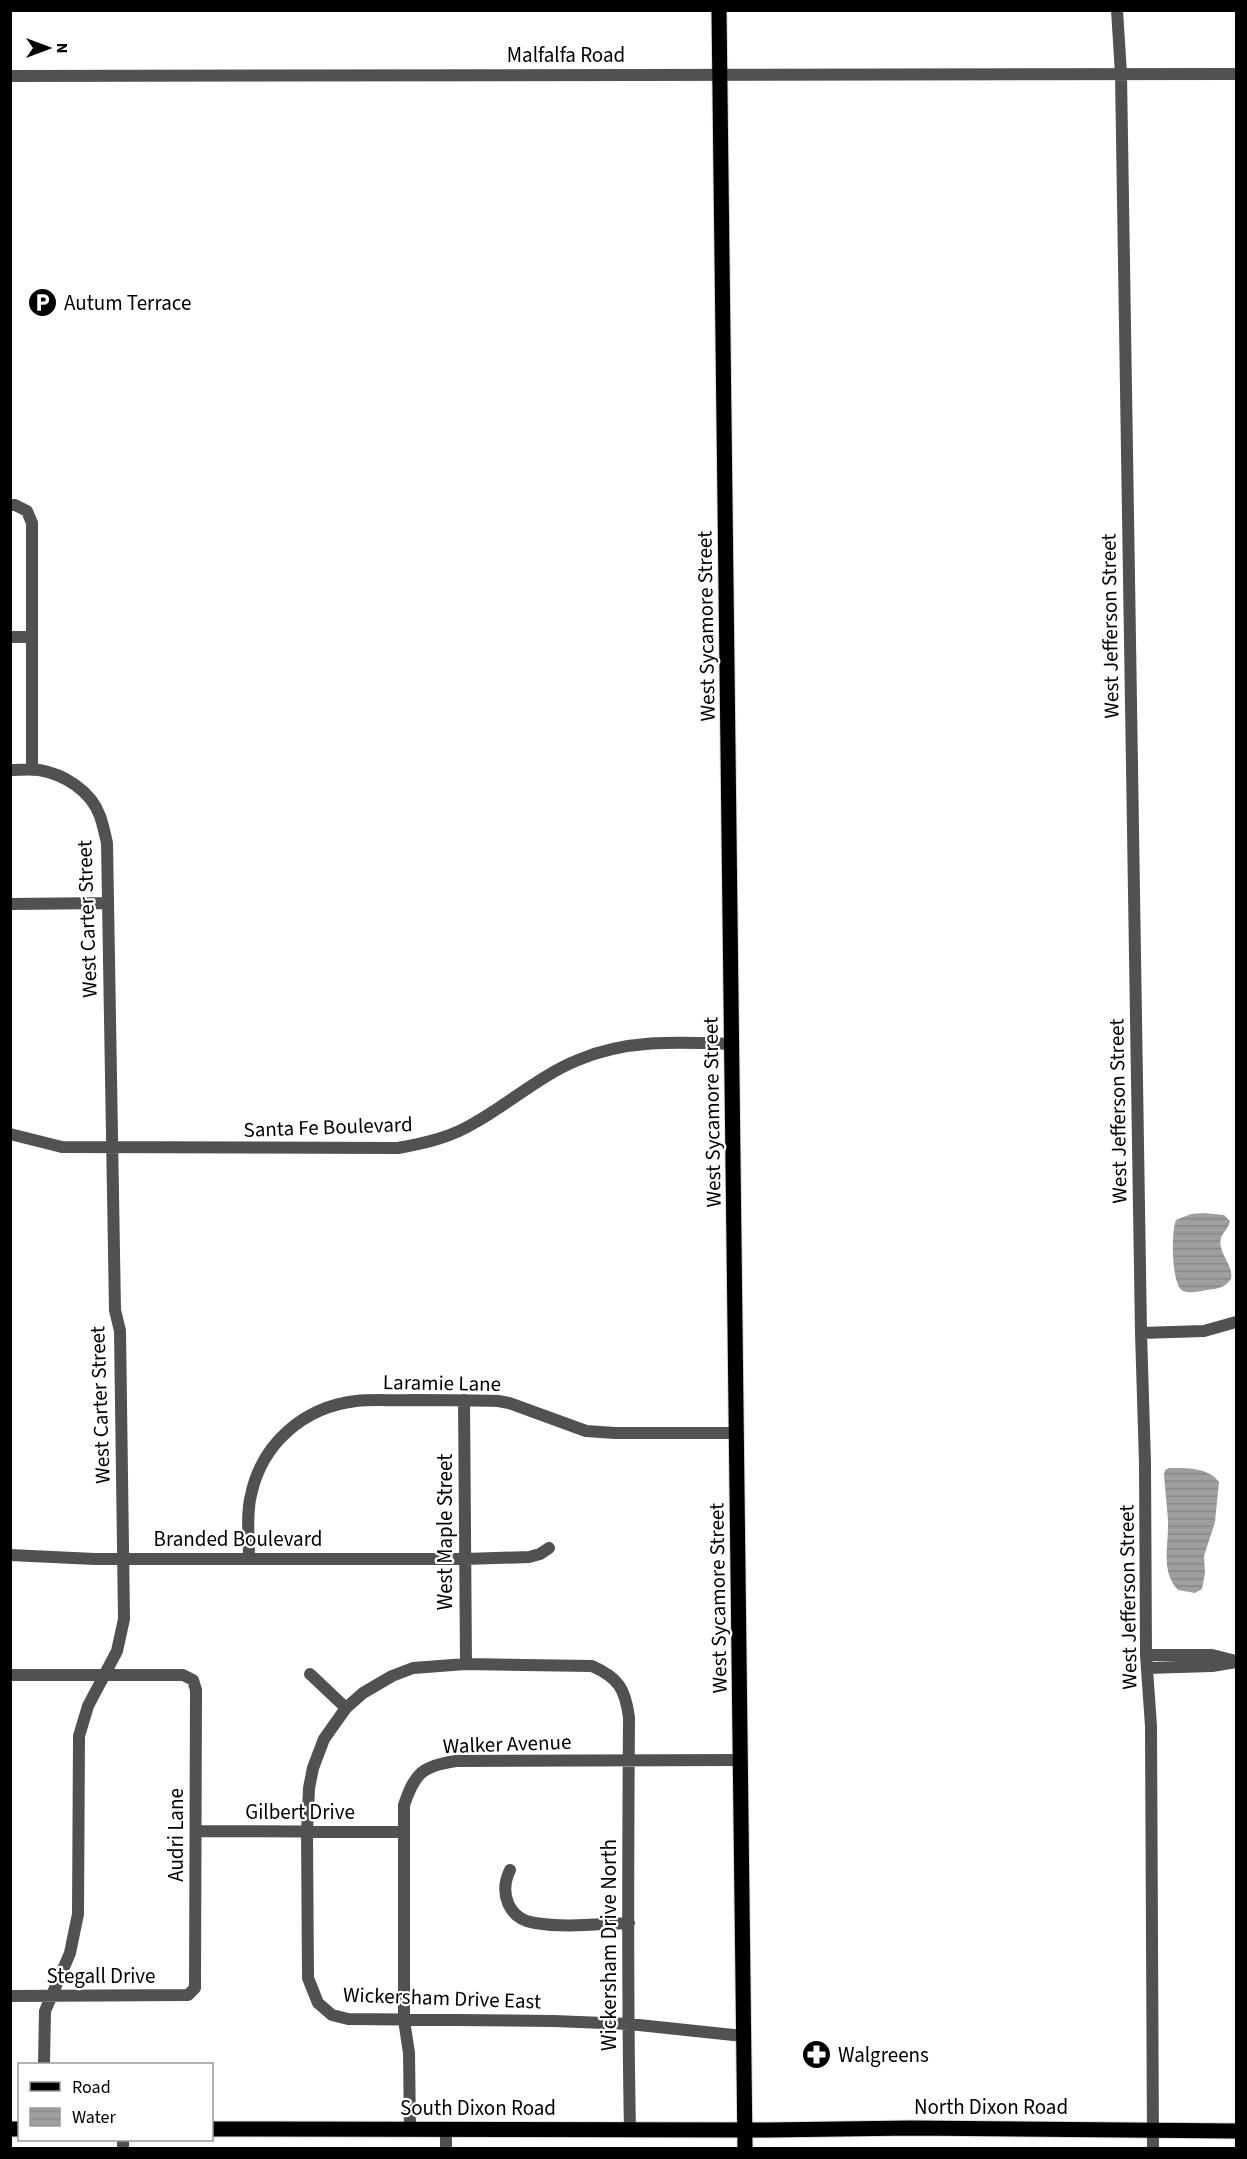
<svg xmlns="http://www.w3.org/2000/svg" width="1247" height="2159" viewBox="0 0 1247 2159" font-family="'Source Sans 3',sans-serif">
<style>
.water{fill:url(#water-rules)}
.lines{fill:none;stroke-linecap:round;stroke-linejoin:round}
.major-casing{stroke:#dbdbdb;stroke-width:17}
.minor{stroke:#515151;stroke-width:12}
.major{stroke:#000;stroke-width:15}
.labels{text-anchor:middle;stroke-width:4.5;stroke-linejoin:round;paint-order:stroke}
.street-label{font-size:21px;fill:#000;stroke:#fff}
.poi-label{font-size:21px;fill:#000;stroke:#fff;text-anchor:start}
</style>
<defs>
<pattern id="water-rules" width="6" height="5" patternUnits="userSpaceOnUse" patternTransform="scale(1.5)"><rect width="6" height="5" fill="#9f9f9f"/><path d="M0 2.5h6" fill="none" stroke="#878787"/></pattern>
</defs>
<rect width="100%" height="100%" fill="#fff"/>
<path class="water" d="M 1204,1213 L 1224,1215 L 1230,1221 C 1229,1228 1223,1232 1221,1238 C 1217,1253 1234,1264 1231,1279 C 1225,1288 1216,1289 1207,1290 C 1200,1291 1190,1294 1183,1291 C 1171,1285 1171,1231 1176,1220 L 1191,1214 Z
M 1169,1468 C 1186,1468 1208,1467 1219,1482 L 1215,1522 L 1204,1556 L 1205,1573 L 1202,1589 L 1195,1593 L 1178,1590 C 1160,1571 1169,1544 1168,1521 C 1167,1505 1165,1490 1164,1474 L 1165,1470 Z"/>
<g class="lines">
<defs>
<path id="major" d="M 719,10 L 745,2148
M 10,2129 L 20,2129
M 212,2129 L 768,2130 L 912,2128 L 1236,2131"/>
</defs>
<use href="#major" class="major-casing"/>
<path class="minor" d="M 1117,10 L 1121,74 L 1141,1333 L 1145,1463 L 1146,1655 L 1151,1726 L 1153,2148
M 10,76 L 1236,74
M 10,505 L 15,505 L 27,511 L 32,523 L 32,770
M 10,637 L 32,637
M 10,770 C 20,770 30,769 39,770 C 64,774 91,791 100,816 C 103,825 105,834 107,843 L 115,1310 L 120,1331 L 124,1619 L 117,1651 L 88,1706 L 79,1736 L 78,1914 L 70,1953 L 45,2011 L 44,2064
M 10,904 L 108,903
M 10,1134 L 62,1147 L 398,1148 C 426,1143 452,1137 476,1122 C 511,1102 541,1075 578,1060 C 628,1039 679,1042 732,1044
M 1141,1333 L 1204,1331 L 1236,1322
M 464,1400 L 466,1664
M 10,1555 L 95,1559 L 465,1559 L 529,1557 L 540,1554 L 549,1548
M 249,1558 C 249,1538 246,1514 251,1495 C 262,1443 304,1407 356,1401 C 374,1399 393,1401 411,1400 C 440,1400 469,1400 498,1401 L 509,1403 L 586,1431 L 615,1433 L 737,1433
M 1146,1655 L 1212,1655 L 1236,1661
M 1147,1668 L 1212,1666 L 1236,1662
M 310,1674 L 346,1708
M 10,1675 L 183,1675 L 193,1680 L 196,1690 L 195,1988 L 188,1995 L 10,1996
M 196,1831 L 403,1832
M 510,1870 C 499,1893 508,1919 535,1923 C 565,1928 598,1924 629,1923
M 410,2129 L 409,2053 L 404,2020 L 404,1805 C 415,1773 422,1766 456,1761 L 740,1760
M 630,2129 C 627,1992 628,1854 629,1717 C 625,1689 619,1678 592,1666 L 466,1664 L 413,1668 L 392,1676 L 363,1693 L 346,1708 L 324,1739 L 313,1768 L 309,1788 L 307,1832 L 308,1978 L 318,2003 L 332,2015 L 348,2019 L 554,2021 L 629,2024 L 743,2036
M 123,2140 L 123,2148
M 446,2148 L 446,2129"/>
<use href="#major" class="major"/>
</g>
<defs>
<symbol id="parking-disc" viewBox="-11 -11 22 22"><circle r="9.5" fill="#000" stroke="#fff"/><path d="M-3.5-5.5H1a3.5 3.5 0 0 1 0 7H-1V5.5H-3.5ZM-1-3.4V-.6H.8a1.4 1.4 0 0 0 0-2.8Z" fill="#fff"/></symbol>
<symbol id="pharmacy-disc" viewBox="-11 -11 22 22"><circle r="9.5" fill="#000" stroke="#fff"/><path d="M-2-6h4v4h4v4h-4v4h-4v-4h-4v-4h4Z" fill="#fff"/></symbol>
</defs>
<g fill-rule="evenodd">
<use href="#parking-disc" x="26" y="286" width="33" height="33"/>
<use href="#pharmacy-disc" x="800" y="2038" width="33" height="33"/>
</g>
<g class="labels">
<g class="street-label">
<text x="566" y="62">Malfalfa Road</text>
<text transform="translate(706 626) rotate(-91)" y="7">West Sycamore Street</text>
<text transform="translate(1110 626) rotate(-91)" y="7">West Jefferson Street</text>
<text transform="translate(87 919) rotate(-92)" y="7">West Carter Street</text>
<text transform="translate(1118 1111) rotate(-91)" y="7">West Jefferson Street</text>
<text transform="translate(712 1112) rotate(-91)" y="7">West Sycamore Street</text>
<text transform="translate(328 1127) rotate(-2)" y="7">Santa Fe Boulevard</text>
<text transform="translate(442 1383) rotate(1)" y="7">Laramie Lane</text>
<text transform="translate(100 1405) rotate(-92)" y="7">West Carter Street</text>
<text transform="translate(445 1532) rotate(-90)" y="7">West Maple Street</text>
<text x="238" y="1546">Branded Boulevard</text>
<text transform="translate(1128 1597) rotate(-91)" y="7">West Jefferson Street</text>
<text transform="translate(718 1598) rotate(-91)" y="7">West Sycamore Street</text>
<text transform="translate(507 1744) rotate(-2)" y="7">Walker Avenue</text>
<text x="300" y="1819">Gilbert Drive</text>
<text transform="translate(176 1835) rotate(-90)" y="7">Audri Lane</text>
<text transform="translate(609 1945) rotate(-90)" y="7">Wickersham Drive North</text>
<text x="101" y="1983">Stegall Drive</text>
<text transform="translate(442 1998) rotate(2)" y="7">Wickersham Drive East</text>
<text x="991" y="2114">North Dixon Road</text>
<text x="478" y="2115">South Dixon Road</text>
</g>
<g class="poi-label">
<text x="64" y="310">Autum Terrace</text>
<text x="838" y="2062">Walgreens</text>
</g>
</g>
<rect width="1247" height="2159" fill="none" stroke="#000000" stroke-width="24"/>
<rect x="18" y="2063" width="195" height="78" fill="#ffffff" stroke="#999999" stroke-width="1.5"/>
<rect x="30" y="2082" width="30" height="9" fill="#000000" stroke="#999999" stroke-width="1.5"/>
<text x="72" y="2093" font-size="18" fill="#000000">Road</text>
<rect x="30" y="2108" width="30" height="18" fill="url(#water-rules)" stroke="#999999" stroke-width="1.5"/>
<text x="72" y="2123" font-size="18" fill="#000000">Water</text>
<g transform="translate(48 48) rotate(90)" stroke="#ffffff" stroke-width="4.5" paint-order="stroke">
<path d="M0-4.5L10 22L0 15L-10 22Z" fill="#000000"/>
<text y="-9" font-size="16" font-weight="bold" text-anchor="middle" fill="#000000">N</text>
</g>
</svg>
